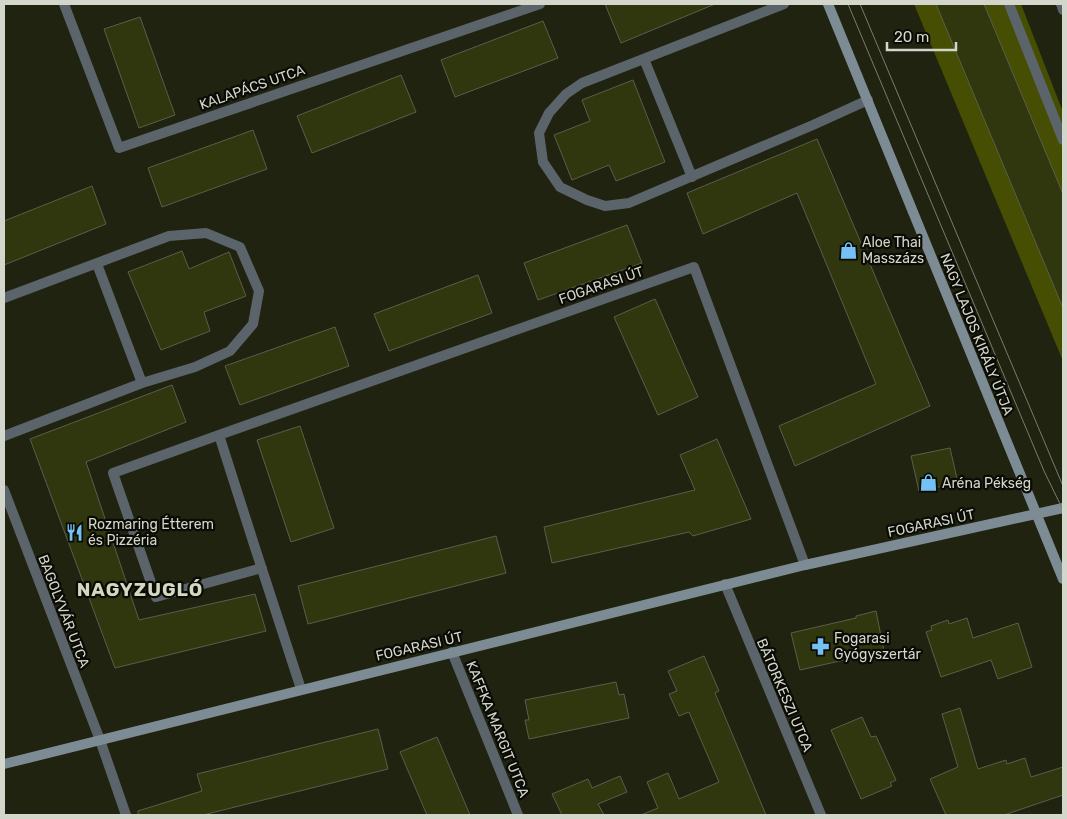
<svg xmlns="http://www.w3.org/2000/svg" width="1067" height="819" viewBox="0 0 1067 819" font-family="Rubik,sans-serif">
<style>
.green{fill:#454e03}
.building{fill:#30360e;stroke:#5a5f4a}
.lines{fill:none;stroke-linecap:round;stroke-linejoin:round}
.street{stroke:#5c646b;stroke-width:10}
.secondary{stroke:#7d8b95;stroke-width:10}
.tram{stroke:#7a7d6e;stroke-width:1}
.labels{text-anchor:middle;stroke-width:4.5;stroke-linejoin:round;paint-order:stroke}
.street-label{font-size:14px;fill:#d3d6ca;stroke:#0a0b05}
.poi-label{font-size:14px;fill:#d3d6ca;stroke:#0a0b05;text-anchor:start}
.district-label{font-size:19px;font-weight:bold;letter-spacing:1px;fill:#d3d8c0;stroke:#0a0b05}
</style>
<rect width="100%" height="100%" fill="#1f2310"/>
<path class="green" d="M 914,4 L 1021,4 L 1063,112 L 1063,361 Z"/>
<path class="building" d="M 605,4 L 715,4 L 621,43 Z
M 936,4 L 984,4 L 1063,194 L 1063,308 Z
M 140,17 L 175,115 L 139,128 L 104,29 Z
M 543,21 L 558,58 L 455,97 L 441,60 Z
M 401,75 L 416,112 L 312,153 L 297,116 Z
M 633,80 L 665,162 L 616,181 L 609,165 L 572,180 L 554,135 L 590,121 L 582,100 Z
M 253,130 L 267,169 L 162,207 L 148,168 Z
M 817,139 L 930,406 L 795,466 L 779,426 L 876,384 L 797,193 L 703,234 L 687,193 Z
M 92,186 L 106,224 L 4,265 L 4,221 Z
M 627,225 L 642,263 L 538,300 L 524,263 Z
M 182,251 L 189,269 L 229,252 L 246,296 L 204,312 L 210,331 L 161,350 L 128,272 Z
M 478,275 L 492,313 L 389,351 L 374,314 Z
M 655,299 L 698,397 L 658,415 L 614,317 Z
M 335,327 L 349,366 L 240,405 L 225,366 Z
M 172,385 L 186,422 L 86,462 L 139,620 L 255,594 L 266,631 L 115,668 L 30,439 Z
M 300,426 L 334,528 L 291,542 L 257,440 Z
M 717,439 L 751,519 L 693,536 L 689,532 L 552,563 L 544,527 L 695,490 L 680,455 Z
M 950,448 L 958,483 L 919,491 L 911,456 Z
M 496,536 L 506,573 L 308,624 L 298,586 Z
M 876,611 L 884,651 L 800,670 L 791,633 L 856,618 L 856,616 Z
M 967,618 L 973,638 L 1018,623 L 1032,667 L 998,679 L 991,660 L 941,677 L 926,632 L 932,630 L 931,626 L 948,620 L 949,624 Z
M 704,656 L 719,691 L 715,693 L 766,815 L 641,815 L 658,808 L 647,782 L 668,773 L 679,799 L 719,782 L 689,712 L 679,716 L 669,694 L 677,691 L 668,671 Z
M 616,682 L 619,695 L 624,694 L 629,718 L 529,739 L 525,720 L 529,720 L 525,700 Z
M 960,708 L 978,769 L 1006,760 L 1007,764 L 1025,758 L 1031,777 L 1063,767 L 1063,795 L 1004,815 L 946,815 L 930,779 L 958,767 L 942,714 Z
M 862,717 L 871,737 L 876,736 L 896,780 L 890,783 L 892,786 L 861,799 L 831,730 Z
M 378,729 L 388,769 L 203,815 L 138,815 L 138,811 L 202,791 L 197,774 Z
M 437,737 L 470,815 L 427,815 L 400,752 Z
M 620,776 L 627,792 L 598,804 L 604,815 L 562,815 L 552,794 L 588,779 L 592,788 Z"/>
<g class="lines">
<path class="street" d="M 64,4 L 119,148 L 540,4
M 784,4 L 582,83 L 566,94 L 549,113 L 539,133 L 543,162 L 560,187 L 587,200 L 605,206 L 629,203 L 813,125 L 868,100
M 1009,4 L 1063,140
M 1061,4 L 1063,10
M 644,59 L 692,177
M 97,264 L 142,383
M 4,298 L 169,236 L 206,233 L 240,247 L 259,291 L 253,324 L 230,351 L 195,367 L 142,383 L 4,436
M 219,435 L 694,267 L 805,565
M 4,490 L 100,740 L 126,815
M 262,568 L 156,597 L 113,473 L 219,435 C 246,520 273,604 301,689
M 725,584 L 821,815
M 452,652 L 518,815"/>
<path class="secondary" d="M 828,4 L 1063,579
M 4,764 L 805,565 L 1063,508"/>
<path class="tram" d="M 848,4 L 1044,471 L 1063,510
M 860,4 L 1063,486"/>
</g>
<defs>
<symbol id="shop-bare" viewBox="-9 -9 18 18"><path d="M-5-2.5h2.3a2.7 3.5 0 0 1 5.4 0H5L5.5 6h-11ZM-1.5-2.5h3a1.5 2.3 0 0 0-3 0Z" fill="#73c1f5" stroke="#0a0b05" stroke-width="2.5" paint-order="stroke"/></symbol>
<symbol id="restaurant-bare" viewBox="-9 -9 18 18"><path d="M-5-6h1v4h1v-4h1v4h1v-4h1v5L-1.5 .5V6h-2V.5L-5-1ZM5-6V6H3V1.5H1.5Q1.5-4 5-6Z" fill="#73c1f5" stroke="#0a0b05" stroke-width="2.5" paint-order="stroke"/></symbol>
<symbol id="pharmacy-bare" viewBox="-9 -9 18 18"><path d="M-2-6h4v4h4v4h-4v4h-4v-4h-4v-4h4Z" fill="#73c1f5" stroke="#0a0b05" stroke-width="2.5" paint-order="stroke"/></symbol>
</defs>
<g fill-rule="evenodd">
<use href="#shop-bare" x="836" y="238" width="25" height="25"/>
<use href="#shop-bare" x="916" y="470" width="25" height="25"/>
<use href="#restaurant-bare" x="62" y="520" width="25" height="25"/>
<use href="#pharmacy-bare" x="808" y="634" width="25" height="25"/>
</g>
<g class="labels">
<g class="street-label">
<text transform="translate(252 87) rotate(-19)" y="5">KALAPÁCS UTCA</text>
<text transform="translate(601 285) rotate(-19)" y="5">FOGARASI ÚT</text>
<text transform="translate(977 334) rotate(68)" y="5">NAGY LAJOS KIRÁLY ÚTJA</text>
<text transform="translate(931 523) rotate(-12)" y="5">FOGARASI ÚT</text>
<text transform="translate(64 611) rotate(69)" y="5">BAGOLYVÁR UTCA</text>
<text transform="translate(419 646) rotate(-13)" y="5">FOGARASI ÚT</text>
<text transform="translate(785 695) rotate(67)" y="5">BÁTORKESZI UTCA</text>
<text transform="translate(498 729) rotate(68)" y="5">KAFFKA MARGIT UTCA</text>
</g>
<g class="poi-label">
<text x="862" y="247">Aloe Thai<tspan x="862" dy="16">Masszázs</tspan></text>
<text x="942" y="488">Aréna Pékség</text>
<text x="88" y="529">Rozmaring Étterem<tspan x="88" dy="16">és Pizzéria</tspan></text>
<text x="834" y="643">Fogarasi<tspan x="834" dy="16">Gyógyszertár</tspan></text>
</g>
<g class="district-label">
<text x="140" y="596">NAGYZUGLÓ</text>
</g>
</g>
<rect width="1067" height="819" fill="none" stroke="#d3d6ca" stroke-width="10"/>
<path d="M887 42v8h69v-8" fill="none" stroke="#d3d6ca" stroke-width="2.5"/>
<text x="894" y="42" font-size="15" fill="#d3d6ca" stroke="#0a0b05" stroke-width="4" paint-order="stroke">20 m</text>
</svg>
